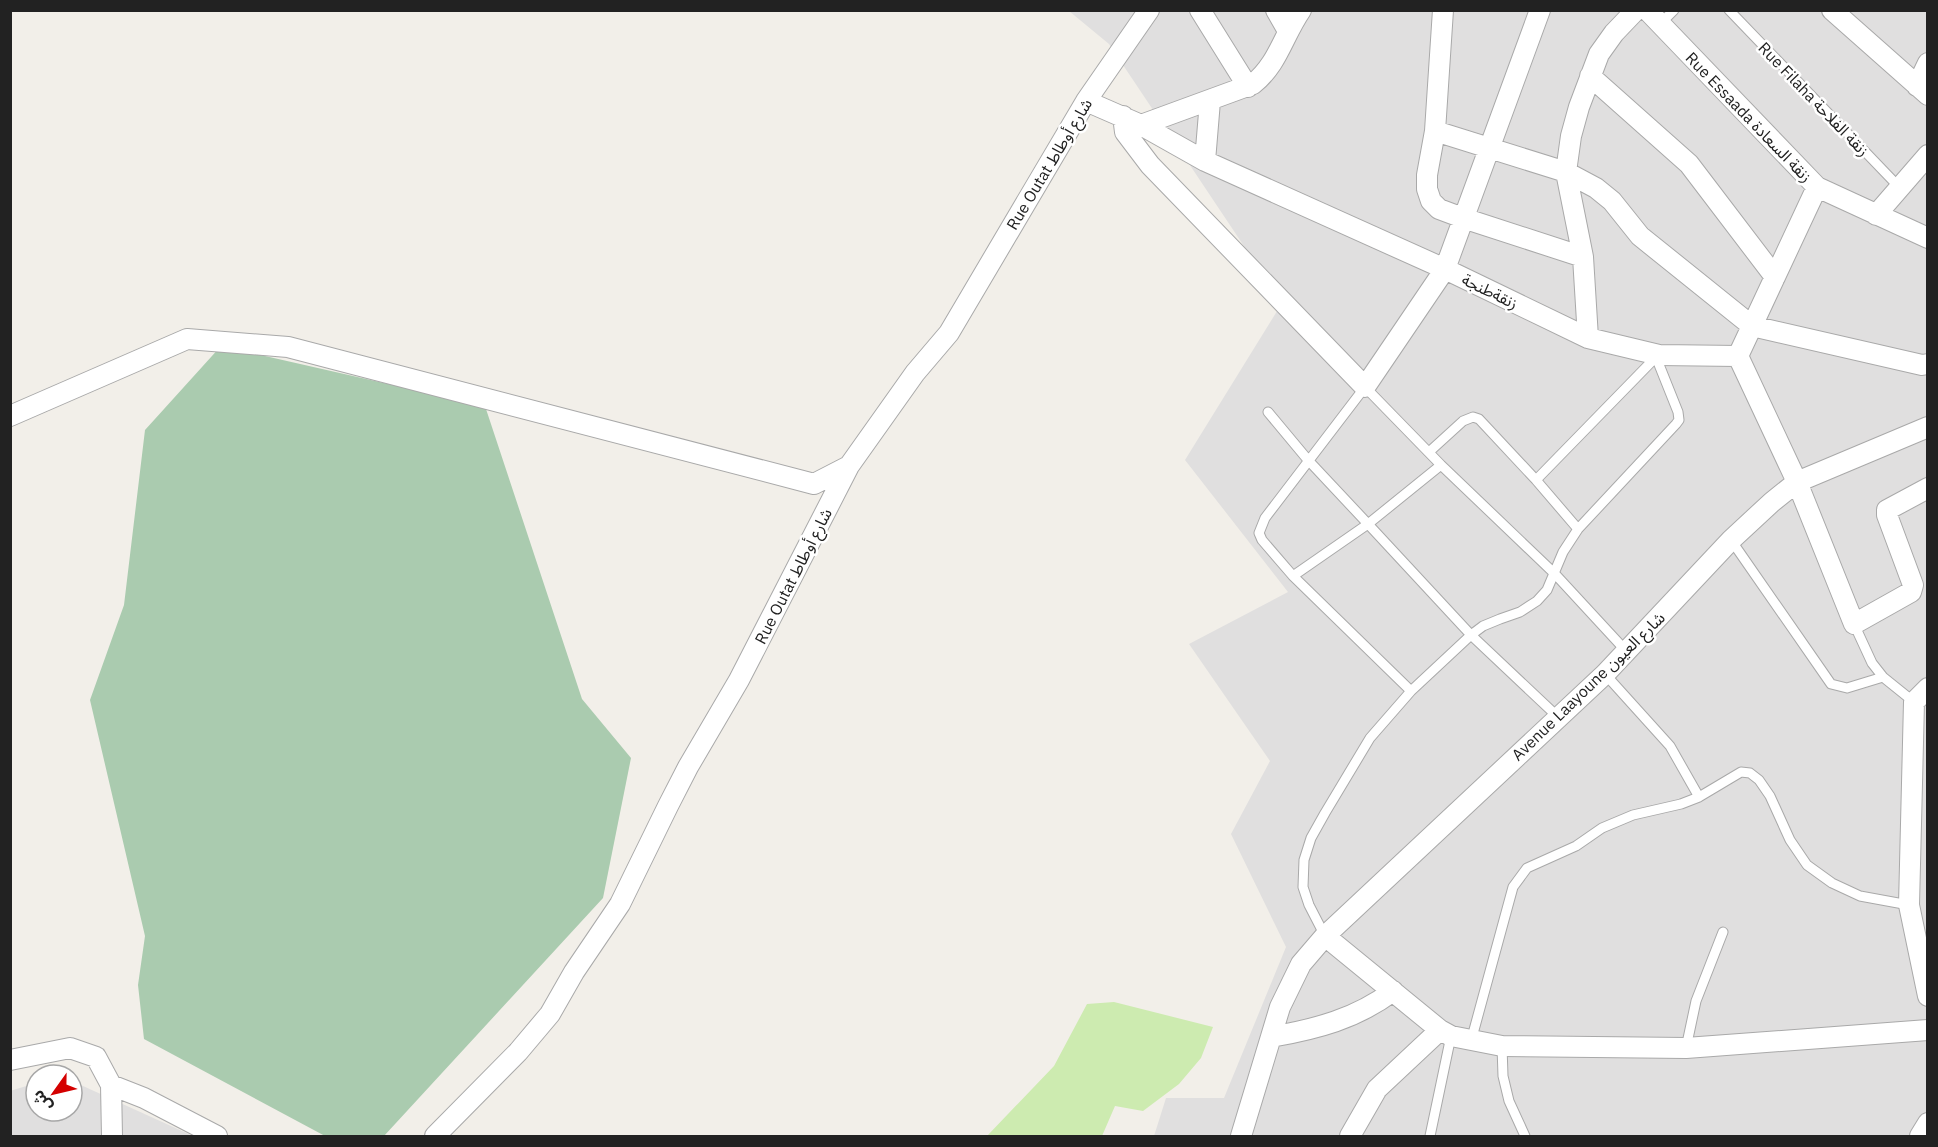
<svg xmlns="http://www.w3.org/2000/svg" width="1938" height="1147" viewBox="0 0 1938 1147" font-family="'IBM Plex Sans','Noto Sans Arabic',sans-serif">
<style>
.residential{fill:#e0dfdf}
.grass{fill:#cdebb0}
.cemetery{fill:#aacbaf}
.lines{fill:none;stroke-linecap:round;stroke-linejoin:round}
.lane-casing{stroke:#a9a9a9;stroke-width:11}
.street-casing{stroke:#a9a9a9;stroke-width:22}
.lane{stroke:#fff;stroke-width:9}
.street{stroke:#fff;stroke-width:20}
.labels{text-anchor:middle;stroke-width:5;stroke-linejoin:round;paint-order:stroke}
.street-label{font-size:16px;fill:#222;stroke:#fff}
</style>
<rect width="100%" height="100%" fill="#f2efe9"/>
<path class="residential" d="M 1069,11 L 1927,11 L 1927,1136 L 1154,1136 L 1166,1098 L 1224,1098 L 1286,947 L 1231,834 L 1270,761 L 1189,644 L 1288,592 L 1185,460 L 1282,303 L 1109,44 Z
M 72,1081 L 193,1136 L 11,1136 L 10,1091 L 36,1083 L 36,1111 L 72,1111 Z"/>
<path class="grass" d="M 1114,1002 L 1213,1027 L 1201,1058 L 1179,1084 L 1143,1111 L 1115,1106 L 1102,1136 L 987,1136 L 1054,1066 L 1087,1004 Z"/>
<path class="cemetery" d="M 221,346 L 485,406 L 582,699 L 631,758 L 603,898 L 384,1136 L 325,1136 L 144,1039 L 138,985 L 145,936 L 90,700 L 124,605 L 145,430 Z"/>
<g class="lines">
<defs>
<path id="lane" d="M 1729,10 L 1899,187
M 1660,24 L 1674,10
M 1268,412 L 1308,460 L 1368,524 L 1293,576
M 1429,452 L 1463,421 L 1473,417 L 1479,419 L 1536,480 L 1578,529
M 1441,465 L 1368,524 L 1471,635 L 1558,717
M 1536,480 L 1658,355
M 1731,540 L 1831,684 L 1847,688 L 1883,677
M 1854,624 L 1872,663 L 1883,677 L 1914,702
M 1605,674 L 1670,746 L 1699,797
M 1411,691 L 1293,576 L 1262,540 L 1259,533 L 1265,518 L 1365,387 L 1441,465 L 1555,574 L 1627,652
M 1325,936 L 1309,905 L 1303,887 L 1304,860 L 1311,838 L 1325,813 L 1370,738 L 1411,691 L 1471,635 L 1483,626 L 1500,619 L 1520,612 L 1537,601 L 1547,590 L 1563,552 L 1578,529 L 1676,424 L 1679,420 L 1678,412 L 1656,357
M 1471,1041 L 1513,887 L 1527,868 L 1576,846 L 1602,828 L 1633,815 L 1681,804 L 1699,797 L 1741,772 L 1750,773 L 1759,780 L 1770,796 L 1790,840 L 1807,865 L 1832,883 L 1860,896 L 1909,905
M 1502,1046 L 1503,1076 L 1509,1101 L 1525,1136
M 1686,1048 L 1696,1001 L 1723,932
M 1430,1136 L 1451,1036"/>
<path id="street" d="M 1200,10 L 1248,87
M 1276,10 L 1288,31
M 1443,10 L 1435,131 L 1427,175 L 1427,189 L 1431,201 L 1439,209 L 1463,218 L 1583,257
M 1647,10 L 1817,187 L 1928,238
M 1832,10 L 1928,95
M 1590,76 L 1689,164 L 1775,277
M 1917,86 L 1928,63
M 1086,101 L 1141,125 L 1205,161 L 1445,269 L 1588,338 L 1659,355 L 1738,356 L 1817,187
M 1123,116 L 1125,132 L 1150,165 L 1365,387 L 1445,269 L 1540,10
M 1141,125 L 1253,84 C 1278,64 1283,36 1301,10
M 1435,131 L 1566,172 L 1596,188 L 1612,201 L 1640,236 L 1752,326 L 1922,365 L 1928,364
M 1205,161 L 1210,101
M 1876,215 L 1928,155
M 1588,338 L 1583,257 L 1566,172 L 1571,136 L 1579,107 L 1599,54 L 1614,33 L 1636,10
M 1738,356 L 1797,482 L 1854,624 L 1911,592 L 1913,585 L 1887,515 L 1887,510 L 1928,488
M 10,416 L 187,339 L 288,347 L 814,484 L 849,466
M 1928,688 L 1914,702 L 1909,905 L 1928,996
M 1325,936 L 1440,1030 L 1451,1036 L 1502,1046 L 1686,1048 L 1928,1030
M 1271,1037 C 1316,1029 1356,1019 1393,991
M 10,1060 L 70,1048 L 96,1057 L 111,1085 L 112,1136
M 111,1085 L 144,1098 L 217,1136
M 435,1136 L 518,1052 L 550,1014 L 574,972 L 620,904 L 668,806 L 688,767 L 739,680 L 849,466 L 915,373 L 949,333 L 1086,101 L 1149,10
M 1241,1136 L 1280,1007 L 1301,964 L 1325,936 L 1605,674 L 1731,540 L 1772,502 L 1797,482 L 1928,427
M 1350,1136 L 1377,1089 L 1440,1030
M 1920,1136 L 1928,1123"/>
</defs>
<use href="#lane" class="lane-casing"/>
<use href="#street" class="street-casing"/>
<use href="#lane" class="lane"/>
<use href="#street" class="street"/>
</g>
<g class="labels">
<g class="street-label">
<text transform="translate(1814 99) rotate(46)" y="6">Rue Filaha زنقة الفلاحة</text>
<text transform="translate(1749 117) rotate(46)" y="6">Rue Essaada زنقة السعادة</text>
<text transform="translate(1049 164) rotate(-59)" y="6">Rue Outat شارع أوطاط</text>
<text transform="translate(1490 291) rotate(26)" y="6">زنقةطنجة</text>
<text transform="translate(793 576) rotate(-63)" y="6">Rue Outat شارع أوطاط</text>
<text transform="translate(1588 686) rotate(-44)" y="6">Avenue Laayoune شارع العيون</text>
</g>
</g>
<rect width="1938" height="1147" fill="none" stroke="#222222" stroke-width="24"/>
<g transform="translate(54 1093) rotate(236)"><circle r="28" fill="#ffffff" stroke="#a7a7a7" stroke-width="1.5"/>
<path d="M0-4.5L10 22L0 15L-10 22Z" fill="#d40000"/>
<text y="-9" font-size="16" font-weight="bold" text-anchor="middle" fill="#222222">ش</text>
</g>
</svg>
